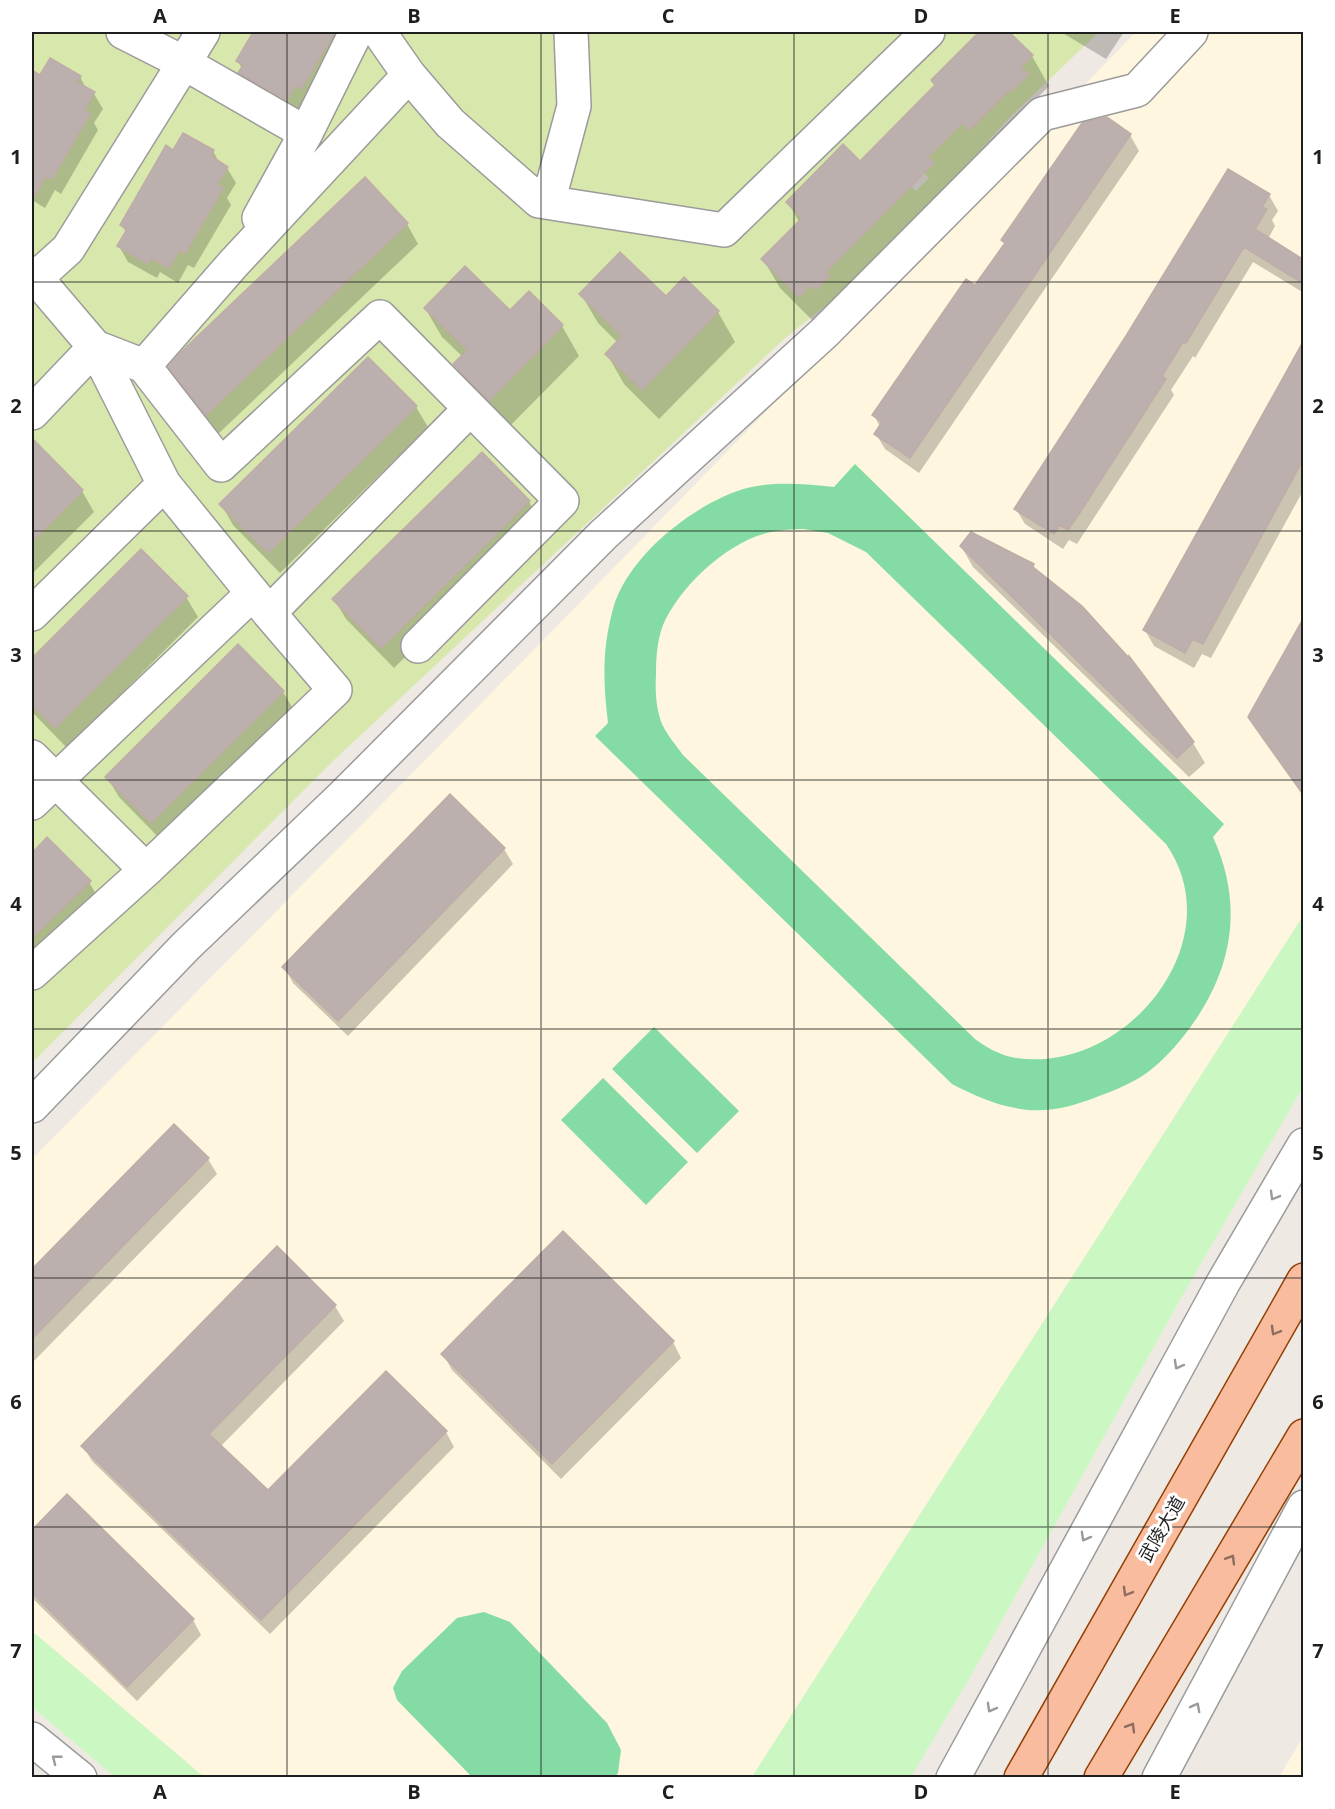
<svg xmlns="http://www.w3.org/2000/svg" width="1335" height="1809" viewBox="0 0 1335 1809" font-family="'Open Sans','Noto Sans SC',sans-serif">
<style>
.education{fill:#fef6de}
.grass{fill:#d8e8ac;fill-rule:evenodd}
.park{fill:#cbf8c2}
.pitch{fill:#84dca4;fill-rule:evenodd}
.shadow{fill:#0003}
.building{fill:#bbb0ae;stroke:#c0aca7;stroke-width:1.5}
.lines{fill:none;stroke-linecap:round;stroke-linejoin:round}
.minor-casing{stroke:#9b9b9b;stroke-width:36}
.major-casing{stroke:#944004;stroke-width:36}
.minor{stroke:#fff;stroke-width:33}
.major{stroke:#f9bc9f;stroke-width:33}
.oneway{stroke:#9a9a9a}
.oneway2{stroke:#8c6d5e}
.grid{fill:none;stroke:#1e1e1e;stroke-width:1.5;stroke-opacity:0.55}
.labels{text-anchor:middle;stroke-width:6;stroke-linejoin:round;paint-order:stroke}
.street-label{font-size:18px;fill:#1e1e1e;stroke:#fff}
.neatline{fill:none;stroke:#1e1e1e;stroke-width:2}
.grid-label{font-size:20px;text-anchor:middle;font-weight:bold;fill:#1e1e1e}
</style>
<rect width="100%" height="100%" fill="#efe9e4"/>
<path class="education" d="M 1136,32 L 1303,32 L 1303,916 L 752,1777 L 204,1777 L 32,1631 L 32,1159 L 516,668 Z
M 1303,1737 L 1303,1777 L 1279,1777 Z"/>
<path class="grass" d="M 32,32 L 253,32 L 236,60 L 243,65 L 233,82 L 284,104 L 295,86 L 301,89 L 335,32 L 991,32 L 985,37 L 979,32 L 931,80 L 935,85 L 921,99 L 953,132 L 962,123 L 970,130 L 985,115 L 1003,81 L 1013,90 L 1028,75 L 1021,67 L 1033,55 L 1009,32 L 1099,32 L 1009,118 L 881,261 L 784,339 L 332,762 L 32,1063 ZM 895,125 L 934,163 L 924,173 L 929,178 L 916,191 L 901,176 L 901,197 L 840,258 L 819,264 L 830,276 L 816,290 L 811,285 L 799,296 L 761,259 L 792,227 L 807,241 L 816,232 L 786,202 L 843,144 L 873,174 L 882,165 L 868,152 ZM 183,133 L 214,150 L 211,156 L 228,167 L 217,184 L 223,188 C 207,216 185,240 169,268 L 151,258 L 147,264 L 117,246 L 166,146 L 173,150 ZM 364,178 L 408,223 L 199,421 L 156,376 ZM 620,252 L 656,287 L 661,301 L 684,277 L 719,311 L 642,390 L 605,354 L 627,331 L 611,325 L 579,294 ZM 465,266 L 501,301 L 506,315 L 529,291 L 563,325 L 486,404 L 450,368 L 472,345 L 456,339 L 424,308 ZM 368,357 L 417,406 L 268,553 L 219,503 Z"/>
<path class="park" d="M 1303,916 L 1303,1087 L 1181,1298 L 972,1674 L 911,1777 L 752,1777 Z
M 32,1631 L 204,1777 L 115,1777 L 32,1707 Z"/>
<path class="pitch" d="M 855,464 L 1224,824 L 1213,837 C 1244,905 1233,970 1189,1029 C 1177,1045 1164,1060 1148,1072 C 1134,1082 1116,1090 1099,1096 C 1077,1105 1053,1112 1028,1110 C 1000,1107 977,1097 952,1084 L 595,736 L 608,723 C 603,682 602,649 613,609 C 627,556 696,502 747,488 C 775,481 806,484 834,487 ZM 803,529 L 828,533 L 866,552 L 1166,844 C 1235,943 1121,1079 1011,1057 C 998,1054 986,1047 975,1039 L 683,755 C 676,745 667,735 662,724 C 656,709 655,691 656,675 C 656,658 657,641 663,625 C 680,586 728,541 771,532 C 781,530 792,529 803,529 Z
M 654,1027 L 739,1111 L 697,1153 L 612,1069 Z
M 603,1078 L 688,1162 L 646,1205 L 561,1120 Z
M 484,1612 L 510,1622 L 607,1723 L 621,1750 L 618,1773 L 615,1777 L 472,1777 L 397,1700 L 393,1688 L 402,1671 L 457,1618 Z"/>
<path class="shadow" d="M 255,32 L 344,32 L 296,115 L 249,88 L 240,73 L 242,69 L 238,61 Z
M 993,32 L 1007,32 L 1032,56 L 1049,86 L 1039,96 L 1044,105 L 987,159 L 980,151 L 946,186 L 950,194 L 817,325 L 780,288 L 763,259 L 799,222 L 788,202 L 860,163 Z
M 1061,32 L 1124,32 L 1106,59 Z
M 33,73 L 41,77 L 80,77 L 87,90 L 94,94 L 103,109 L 94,123 L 98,130 L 61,194 L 55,190 L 45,208 L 32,200 L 32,76 Z
M 1106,119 L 1130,135 L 1139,151 L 919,473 L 885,449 L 876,434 L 880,427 L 874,415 L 975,287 L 1005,245 L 1003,240 Z
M 213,151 L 220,164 L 227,168 L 236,183 L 227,198 L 231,205 L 194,268 L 188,265 L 178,283 L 160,272 L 157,278 L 128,262 L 119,246 L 126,233 L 122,225 L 174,152 Z
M 1269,195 L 1278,211 L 1272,220 L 1275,226 L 1268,239 L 1304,261 L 1304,293 L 1253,262 L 1195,358 L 1193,356 L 1171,390 L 1174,395 L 1077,544 L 1069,540 L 1063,549 L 1025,524 L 1016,509 Z
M 407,224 L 418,244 L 218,434 L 182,387 L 170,367 Z
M 529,293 L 562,326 L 579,356 L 507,429 L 472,394 L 455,365 L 463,357 L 442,337 L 425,308 L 510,312 Z
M 581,294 L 666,298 L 718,312 L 735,342 L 659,419 L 624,384 L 607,354 L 618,343 L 598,323 Z
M 1304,343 L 1304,489 L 1211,658 L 1202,654 L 1194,668 L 1154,646 L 1145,630 Z
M 416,407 L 428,427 L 280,573 L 233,525 L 221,504 Z
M 37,446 L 82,491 L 94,512 L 32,574 L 32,451 Z
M 529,502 L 541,522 L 394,668 L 346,619 L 334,599 Z
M 961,546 L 1033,566 L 1037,572 L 1193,743 L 1205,763 L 1189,777 L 973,567 Z
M 141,551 L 186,597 L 198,617 L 67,748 L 32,712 L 32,660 Z
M 1304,620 L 1304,796 L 1250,717 Z
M 283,692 L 295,712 L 164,843 L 119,797 L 107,777 Z
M 47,839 L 89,882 L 101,903 L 32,970 L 32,855 Z
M 504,849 L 513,864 L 348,1036 L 293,983 L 284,967 Z
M 174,1126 L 208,1159 L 217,1174 L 32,1363 L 32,1271 Z
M 335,1306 L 344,1321 L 220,1447 L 268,1492 L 446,1432 L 454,1447 L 270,1634 L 92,1461 L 83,1446 Z
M 673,1342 L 681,1358 L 561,1479 L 452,1370 L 443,1354 Z
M 67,1496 L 193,1620 L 201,1635 L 137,1701 L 32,1598 L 32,1532 Z"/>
<path class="building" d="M 253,32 L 335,32 L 301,89 L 295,86 L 287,100 L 238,73 L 243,65 L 236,61 Z
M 979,32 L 1009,32 L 1033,55 L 1021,67 L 1029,74 L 1012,91 L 1011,89 L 970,130 L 962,123 L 928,157 L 934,163 L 826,272 L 830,275 L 816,290 L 811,285 L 799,297 L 761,259 L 802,218 L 786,202 L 843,144 L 860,161 L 935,85 L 931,80 Z
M 50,58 L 81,76 L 77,82 L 95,92 L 84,110 L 90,114 L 52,179 L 46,176 L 32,201 L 32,70 L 40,75 Z
M 1107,117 L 1131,134 L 910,458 L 874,434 L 882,422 L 872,415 L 966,279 L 975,285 L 1005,243 L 1001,240 L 1082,123 Z
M 183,133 L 214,150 L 211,156 L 228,167 L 217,184 L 223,188 L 185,254 L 179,250 L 169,268 L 151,258 L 148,264 L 117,246 L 127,229 L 120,225 L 166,145 L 173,150 Z
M 1228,169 L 1270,194 L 1262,207 L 1267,209 L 1255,229 L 1304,260 L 1304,284 L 1244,247 L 1186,343 L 1183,342 L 1162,376 L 1166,379 L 1081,511 L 1068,530 L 1060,525 L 1054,534 L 1014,509 L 1126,336 Z
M 365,177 L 408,223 L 206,415 L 168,367 L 182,351 Z
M 620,252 L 666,296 L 684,277 L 719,311 L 642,390 L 605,354 L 622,336 L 579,294 Z
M 465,266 L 510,310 L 529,291 L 563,325 L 489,401 L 453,364 L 467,350 L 424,308 Z
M 1304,340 L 1304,458 L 1203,644 L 1193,639 L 1185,653 L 1143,630 Z
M 368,357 L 417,406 L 268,553 L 219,504 Z
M 32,438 L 83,490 L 32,542 Z
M 482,452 L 530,501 L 381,648 L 332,599 Z
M 971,532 L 1034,564 L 1033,567 L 1082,606 L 1129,658 L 1129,656 L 1194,742 L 1177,758 L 960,546 Z
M 141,549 L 188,596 L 55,728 L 32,705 L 32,658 Z
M 1304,617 L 1304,796 L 1248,717 Z
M 238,644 L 284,691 L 151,823 L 105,777 Z
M 450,794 L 505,848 L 338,1021 L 282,967 Z
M 47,837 L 91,881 L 32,938 L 32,853 Z
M 174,1124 L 209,1158 L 32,1339 L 32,1269 Z
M 563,1231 L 674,1341 L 552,1464 L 441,1354 Z
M 277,1246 L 336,1305 L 209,1434 L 268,1490 L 386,1371 L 447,1431 L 261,1620 L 81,1446 Z
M 67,1494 L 194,1619 L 127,1687 L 32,1593 L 32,1530 Z"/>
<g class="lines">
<defs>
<path id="minor" d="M 203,32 L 184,63 L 306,133 L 356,32
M 379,32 L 409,75 L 450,123 L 539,201 L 724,230 L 928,32
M 539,201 L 553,184 L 574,106 L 571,32
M 259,218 L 306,133
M 32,273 L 95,347 L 164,484 L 269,613 L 335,690 L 146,870 L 32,973
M 36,278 L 68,249 L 184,63 L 123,32
M 144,366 L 234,263 L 409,75
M 32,413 L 95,347 L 144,366 L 221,465 L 380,317 L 562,501 L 418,646
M 269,613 L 470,409
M 32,614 L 164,484
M 32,757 L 146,870
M 32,803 L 253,593
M 32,1106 L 186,946 L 343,796 L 603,535 L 824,333 L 1042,114 L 1137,90 L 1191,32
M 32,1739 L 80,1778
M 953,1778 L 1223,1283 L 1304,1145
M 1159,1778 L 1304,1507"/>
<path id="major" d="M 1021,1778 L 1304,1280
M 1101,1778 L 1304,1436"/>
</defs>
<use href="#minor" class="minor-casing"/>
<use href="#major" class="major-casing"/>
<use href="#minor" class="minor"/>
<use href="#major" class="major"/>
</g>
<defs><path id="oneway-chevron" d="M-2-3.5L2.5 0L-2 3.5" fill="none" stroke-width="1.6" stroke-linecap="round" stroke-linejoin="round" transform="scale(1.5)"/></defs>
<g class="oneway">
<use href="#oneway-chevron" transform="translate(1274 1196) rotate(120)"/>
<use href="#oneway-chevron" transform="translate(1178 1365) rotate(119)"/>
<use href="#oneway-chevron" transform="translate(1085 1537) rotate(119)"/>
<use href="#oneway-chevron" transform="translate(1196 1707) rotate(-62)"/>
<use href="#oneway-chevron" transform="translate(991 1708) rotate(119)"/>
<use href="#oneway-chevron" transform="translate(56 1759) rotate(-142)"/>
</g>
<g class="oneway2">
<use href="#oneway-chevron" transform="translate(1275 1331) rotate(120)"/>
<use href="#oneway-chevron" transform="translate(1231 1559) rotate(-59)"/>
<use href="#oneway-chevron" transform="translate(1127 1592) rotate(120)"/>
<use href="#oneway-chevron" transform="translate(1131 1727) rotate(-59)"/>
</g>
<path class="grid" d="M 287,32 L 287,1778M 541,32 L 541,1778M 794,32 L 794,1778M 1048,32 L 1048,1778M 32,282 L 1304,282M 32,531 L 1304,531M 32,780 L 1304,780M 32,1029 L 1304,1029M 32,1278 L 1304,1278M 32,1527 L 1304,1527"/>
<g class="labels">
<g class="street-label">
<text transform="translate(1162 1529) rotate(-60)" y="6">武陵大道</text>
</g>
</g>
<rect width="1335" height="1809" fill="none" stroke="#ffffff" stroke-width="66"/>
<rect x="33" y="33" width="1269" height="1743" class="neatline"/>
<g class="grid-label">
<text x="160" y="23">A</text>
<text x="414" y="23">B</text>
<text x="668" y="23">C</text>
<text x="921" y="23">D</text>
<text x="1175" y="23">E</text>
<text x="16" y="164">1</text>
<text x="1318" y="164">1</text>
<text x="16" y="413">2</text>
<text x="1318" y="413">2</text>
<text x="16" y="662">3</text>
<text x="1318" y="662">3</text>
<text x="16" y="911">4</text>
<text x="1318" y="911">4</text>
<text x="16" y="1160">5</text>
<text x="1318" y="1160">5</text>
<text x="16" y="1409">6</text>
<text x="1318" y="1409">6</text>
<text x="16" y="1658">7</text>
<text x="1318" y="1658">7</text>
<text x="160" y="1799">A</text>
<text x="414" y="1799">B</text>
<text x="668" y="1799">C</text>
<text x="921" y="1799">D</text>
<text x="1175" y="1799">E</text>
</g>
</svg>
